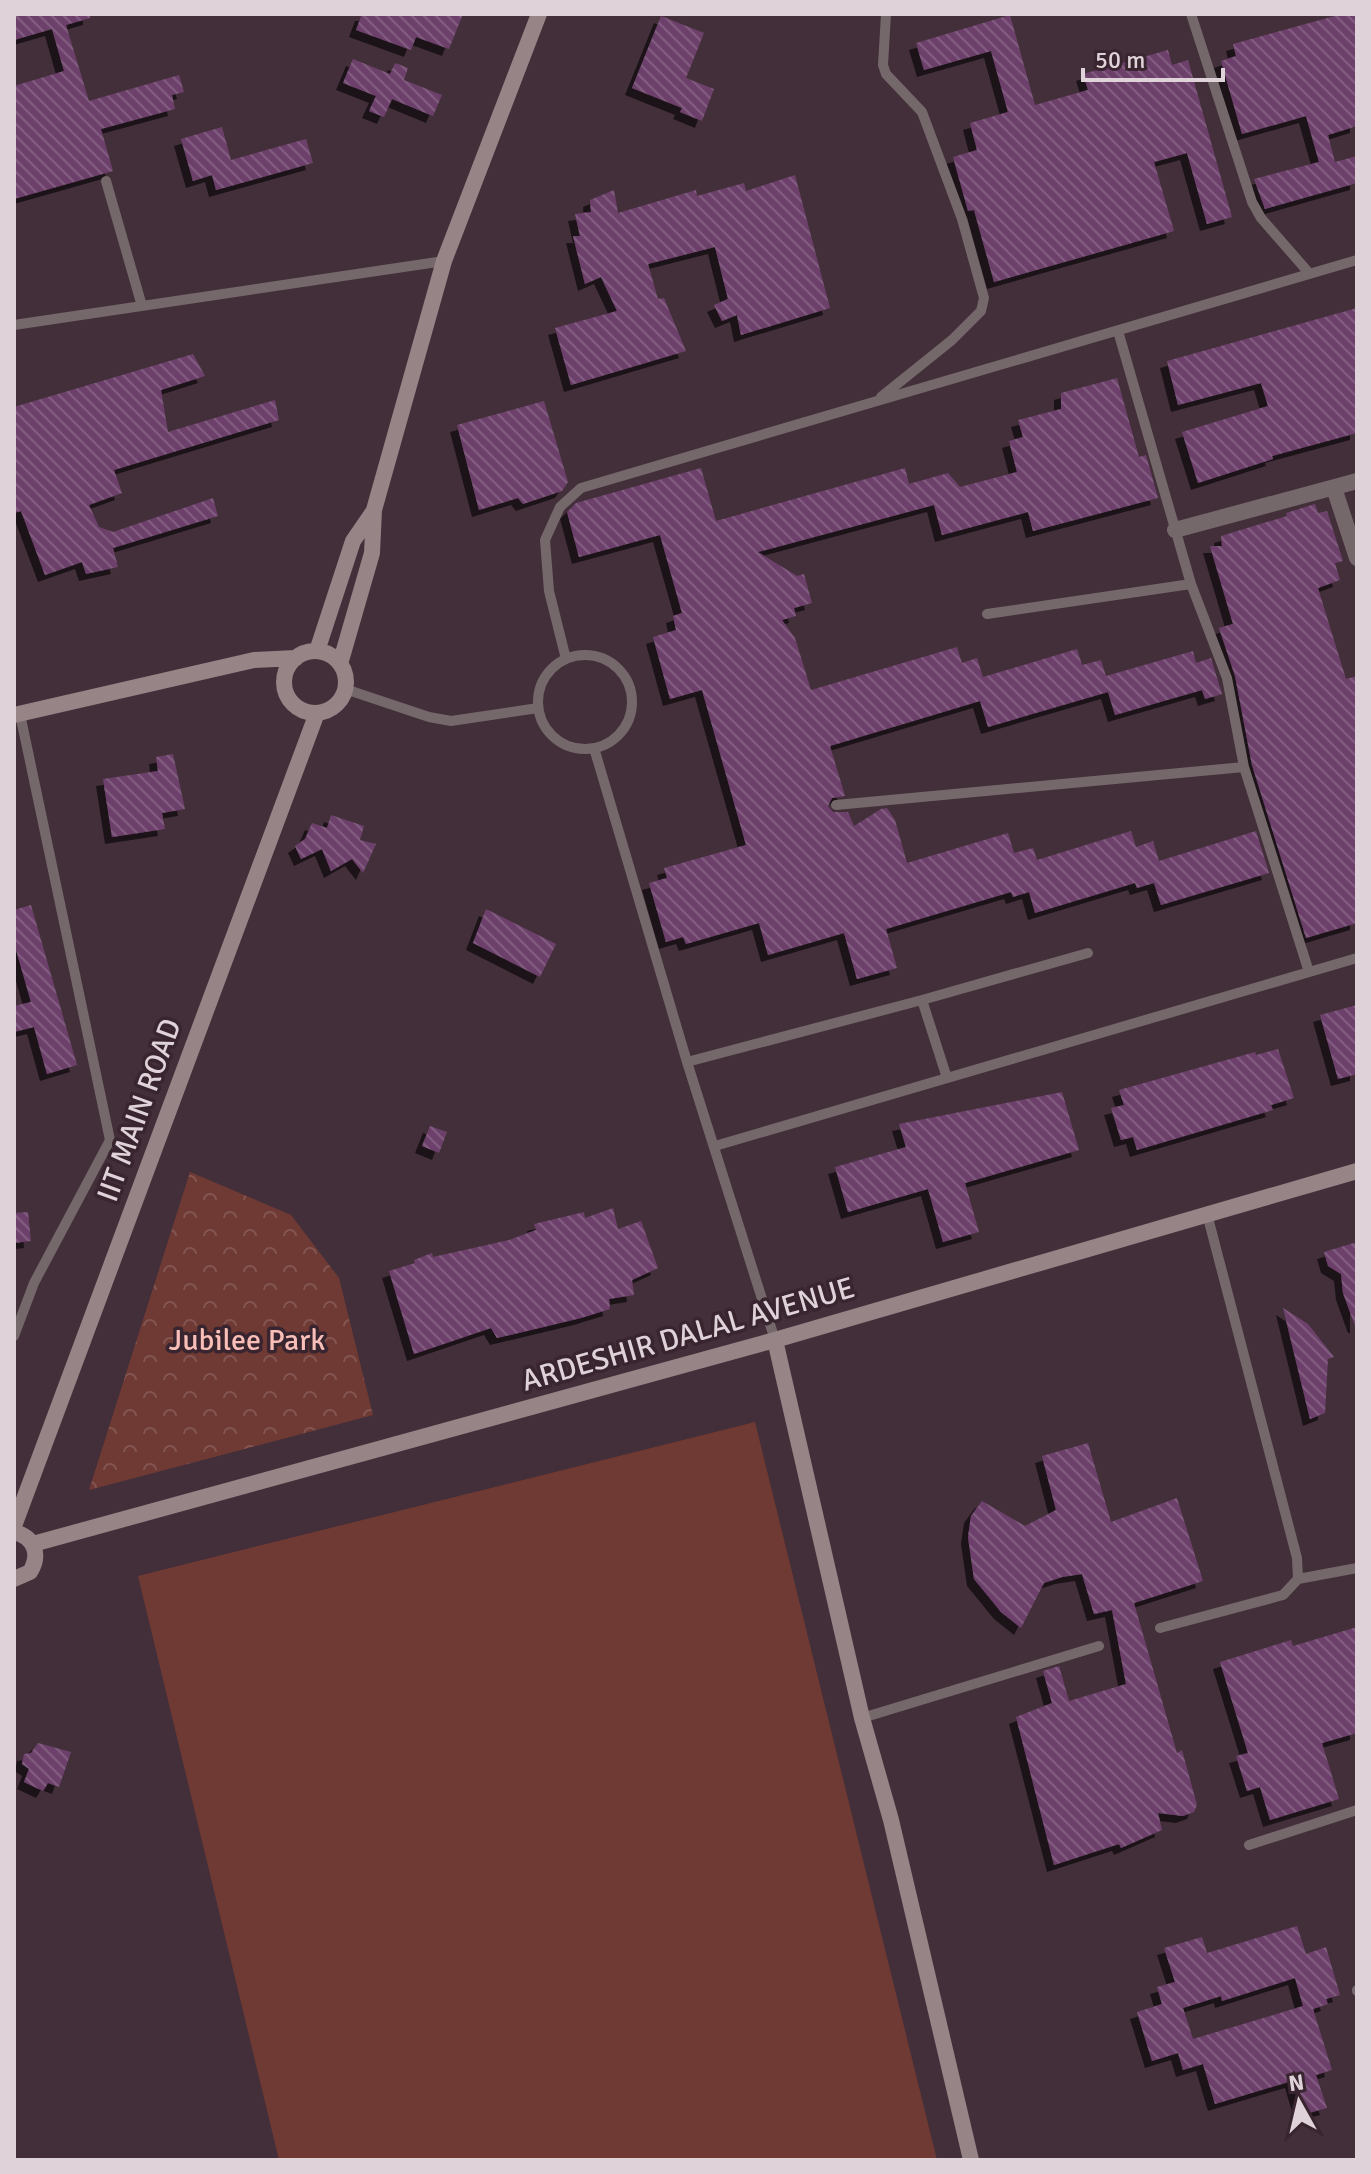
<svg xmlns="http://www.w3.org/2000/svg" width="1371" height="2174" viewBox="0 0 1371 2174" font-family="Signika,sans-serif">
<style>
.park{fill:url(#park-crowns)}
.pitch{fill:#6f3934}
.building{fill:url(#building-back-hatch);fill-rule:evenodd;filter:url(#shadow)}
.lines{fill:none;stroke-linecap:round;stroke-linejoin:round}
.lane{stroke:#74686a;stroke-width:10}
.street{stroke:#74686a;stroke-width:16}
.secondary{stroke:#978487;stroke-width:16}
.labels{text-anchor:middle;stroke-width:7;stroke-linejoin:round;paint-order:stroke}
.street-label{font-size:30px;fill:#dfd2d8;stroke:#39252f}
.park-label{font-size:30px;fill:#f9beb7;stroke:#39252f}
</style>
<defs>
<pattern id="park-crowns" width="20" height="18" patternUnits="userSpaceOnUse" patternTransform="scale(2)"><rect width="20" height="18" fill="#6f3934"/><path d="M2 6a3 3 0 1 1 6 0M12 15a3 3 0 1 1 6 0" fill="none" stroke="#835551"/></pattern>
<pattern id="building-back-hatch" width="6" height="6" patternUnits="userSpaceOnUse" patternTransform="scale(2)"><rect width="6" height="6" fill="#6d416c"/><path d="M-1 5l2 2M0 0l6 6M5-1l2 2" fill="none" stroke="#815c80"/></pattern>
<filter id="shadow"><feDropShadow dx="-7" dy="7" stdDeviation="0" flood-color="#0009"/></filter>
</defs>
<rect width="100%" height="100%" fill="#432f39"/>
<path class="park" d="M 190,1172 L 291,1215 L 339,1278 L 373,1415 L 89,1490 Z"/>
<path class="pitch" d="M 755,1422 L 937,2160 L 279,2160 L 138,1576 Z"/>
<path class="building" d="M 14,14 L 90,14 L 90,18 L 66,25 L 89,101 L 179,75 L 184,92 L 172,95 L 175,109 L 101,129 L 113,171 L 14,199 L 14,86 L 64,71 L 52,29 L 14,40 Z
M 362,14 L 463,14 L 449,49 L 416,37 L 411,50 L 356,30 Z
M 1342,14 L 1357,14 L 1357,126 L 1328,135 L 1335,162 L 1357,156 L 1357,183 L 1265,209 L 1254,179 L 1319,162 L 1306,116 L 1242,134 L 1221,61 L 1236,56 L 1233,44 Z
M 1010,15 L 1035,105 L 1088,90 L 1083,74 L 1168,50 L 1172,65 L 1188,60 L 1232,217 L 1207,224 L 1187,153 L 1154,162 L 1174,231 L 994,282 L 974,210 L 968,211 L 953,157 L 977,150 L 970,123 L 1008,112 L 991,51 L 924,70 L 916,43 Z
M 661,16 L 704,33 L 686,78 L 714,89 L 702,121 L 680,112 L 682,108 L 632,88 Z
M 353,59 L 390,74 L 395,63 L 408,68 L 404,80 L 442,95 L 433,116 L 392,99 L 384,117 L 369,111 L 376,96 L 343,83 Z
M 222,127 L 231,160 L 306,139 L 313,163 L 216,190 L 212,175 L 193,181 L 181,139 Z
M 795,175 L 830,308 L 741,335 L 737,315 L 722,321 L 714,305 L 728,299 L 715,247 L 648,264 L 658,299 L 664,298 L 686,351 L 571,385 L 555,328 L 617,311 L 601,277 L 585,284 L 573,236 L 580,236 L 575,214 L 591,212 L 590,200 L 614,190 L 618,213 L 696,190 L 697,196 L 744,183 L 746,191 Z
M 1357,308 L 1357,433 L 1272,456 L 1273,459 L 1198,483 L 1182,432 L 1268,406 L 1261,383 L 1178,405 L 1167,361 Z
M 193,354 L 205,376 L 161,390 L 168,432 L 275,400 L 279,420 L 114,470 L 122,493 L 89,505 L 99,527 L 113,532 L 213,498 L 218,516 L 113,548 L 118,567 L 86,574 L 82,562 L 45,575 L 21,511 L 14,513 L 14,407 Z
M 1117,378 L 1139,457 L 1146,455 L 1158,498 L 1033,531 L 1028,512 L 942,535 L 934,505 L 758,552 L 797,576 L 804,574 L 812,603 L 794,608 L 796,616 L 782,620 L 795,638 L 811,690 L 957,647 L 962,663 L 977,658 L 983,677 L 1077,649 L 1082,665 L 1101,660 L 1106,676 L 1193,651 L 1196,663 L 1211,658 L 1222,694 L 1205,699 L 1202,690 L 1115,715 L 1108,692 L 988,727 L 980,701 L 830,746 L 845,796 L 832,798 L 828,806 L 833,812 L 848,812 L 854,826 L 881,809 L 887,808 L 895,820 L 907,863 L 1008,833 L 1014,853 L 1033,848 L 1037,860 L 1131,831 L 1136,847 L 1153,841 L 1159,861 L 1256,831 L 1269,873 L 1161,905 L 1154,883 L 1137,888 L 1135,883 L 1035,913 L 1029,892 L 1013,897 L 1011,892 L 886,929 L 897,968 L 857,979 L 844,933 L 768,955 L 759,923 L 686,944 L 683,937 L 666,942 L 649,883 L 667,878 L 664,868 L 746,845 L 702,690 L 670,699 L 653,637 L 676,630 L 673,616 L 682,613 L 660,535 L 579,557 L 567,512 L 576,503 L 701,468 L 716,521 L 905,468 L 909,484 L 948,473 L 960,487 L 1017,472 L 1009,441 L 1023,437 L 1018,420 L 1061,409 L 1061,393 Z
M 544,401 L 568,482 L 562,491 L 523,504 L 518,498 L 479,510 L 457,425 Z
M 1315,504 L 1318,513 L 1327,511 L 1343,561 L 1335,563 L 1340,580 L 1318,588 L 1346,679 L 1357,676 L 1357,923 L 1306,938 L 1252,765 L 1235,676 L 1219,628 L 1233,624 L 1210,546 L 1222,546 L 1221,536 L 1287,516 L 1286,513 Z
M 173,754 L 185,809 L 162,813 L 165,829 L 112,837 L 103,779 L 158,771 L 156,757 Z
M 331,815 L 364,826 L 360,840 L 376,844 L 363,873 L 352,859 L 331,871 L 322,849 L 301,859 L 295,846 L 305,839 L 312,823 L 327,828 Z
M 31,905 L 77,1065 L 47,1074 L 34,1027 L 14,1032 L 14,1006 L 31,1002 L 14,943 L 14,910 Z
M 486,909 L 556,944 L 540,977 L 473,943 Z
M 1357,1005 L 1357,1074 L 1338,1079 L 1320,1015 Z
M 1278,1049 L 1294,1098 L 1271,1105 L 1273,1110 L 1137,1150 L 1133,1137 L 1121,1140 L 1111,1108 L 1124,1105 L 1119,1090 L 1255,1052 L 1256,1055 Z
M 1062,1092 L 1079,1150 L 965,1183 L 979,1232 L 943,1242 L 928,1189 L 848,1212 L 835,1167 L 906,1147 L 899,1124 Z
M 430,1126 L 447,1132 L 439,1153 L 422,1146 Z
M 613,1208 L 618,1229 L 641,1221 L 658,1268 L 632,1280 L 634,1295 L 609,1299 L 610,1309 L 581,1318 L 497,1338 L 491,1328 L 414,1354 L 389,1271 L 415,1263 L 414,1260 L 432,1253 L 433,1257 L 509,1240 L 536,1230 L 534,1224 L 584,1212 L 585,1218 Z
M 28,1212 L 31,1241 L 14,1243 L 14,1213 Z
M 1357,1242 L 1357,1326 L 1355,1326 L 1343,1293 L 1341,1274 L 1328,1266 L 1324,1252 Z
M 1283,1308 L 1308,1324 L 1334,1357 L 1328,1359 L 1325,1413 L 1310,1419 Z
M 1088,1443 L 1111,1522 L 1177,1498 L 1203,1581 L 1134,1603 L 1177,1753 L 1182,1750 L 1197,1805 L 1194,1812 L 1183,1816 L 1158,1813 L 1162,1830 L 1121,1848 L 1119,1844 L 1054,1865 L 1016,1717 L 1052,1703 L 1043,1671 L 1059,1666 L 1069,1701 L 1126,1684 L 1112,1610 L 1094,1614 L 1082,1574 L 1062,1577 L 1044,1583 L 1021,1628 L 1001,1612 L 974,1579 L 968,1537 L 971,1516 L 982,1501 L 1025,1526 L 1056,1510 L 1042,1456 Z
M 1357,1627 L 1357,1733 L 1322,1743 L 1339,1799 L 1270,1820 L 1260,1787 L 1247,1791 L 1236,1756 L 1248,1753 L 1220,1662 L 1291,1640 L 1293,1646 Z
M 38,1743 L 71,1752 L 59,1787 L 48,1783 L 43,1791 L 24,1782 L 29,1769 L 22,1764 L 24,1754 L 31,1753 Z
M 1297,1926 L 1306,1954 L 1326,1947 L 1340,1995 L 1326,1999 L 1328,2004 L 1313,2009 L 1332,2070 L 1316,2075 L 1327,2108 L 1302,2115 L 1292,2081 L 1215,2104 L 1203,2064 L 1183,2070 L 1178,2053 L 1152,2061 L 1137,2012 L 1162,2004 L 1157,1987 L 1175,1982 L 1164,1948 L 1202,1937 L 1207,1953 ZM 1295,1978 L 1303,2006 L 1193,2039 L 1183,2008 L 1221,1996 L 1222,2001 Z"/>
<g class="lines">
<path class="lane" d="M 1191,14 L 1252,202 L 1261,218 L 1309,273
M 106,181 L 142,306
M 14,325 L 444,261
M 1118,331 L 1191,584 L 1227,678 L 1244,767 L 1309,972
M 881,397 L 952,340 L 981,311 L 984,298 L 962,219 L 922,112 L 886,74 L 883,65 L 886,14
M 987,614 L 1191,584
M538 702a47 47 0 1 1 94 0a47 47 0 1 1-94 0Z
M 566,659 L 549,591 L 545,540 L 560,507 L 581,488 L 1357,260
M 345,689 L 429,717 L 451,721 L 538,708
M 594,748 L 687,1062 L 775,1340
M 836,805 L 1244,767
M 922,1000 L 947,1078
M 687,1062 L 922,1000 L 1088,953
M 715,1146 L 1357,958
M 14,1336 L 34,1283 L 110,1140 L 20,714
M 1298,1579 L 1357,1568
M 1160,1628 L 1283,1595 L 1298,1579 L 1297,1558 L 1207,1214
M 862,1718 L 1099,1646
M 1249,1845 L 1357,1810
M 1357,1990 L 1357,1991"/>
<path class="street" d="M 1334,488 L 1357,558
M 1175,530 L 1357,481"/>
<path class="secondary" d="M 317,651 L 353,541 L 373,512
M284 682a31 31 0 1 1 62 0a31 31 0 1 1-62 0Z
M 340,664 L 372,553 L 374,510 L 444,261 L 539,14
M 14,715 L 254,660 L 296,658
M 775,1340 L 862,1718 L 891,1820 L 971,2160
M 14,1526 L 317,713
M 14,1532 C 34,1537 41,1554 30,1572 L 14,1579
M 33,1544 L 775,1340 L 1357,1171"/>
</g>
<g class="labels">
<g class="street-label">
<text transform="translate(139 1110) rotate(-70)" y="10">IIT MAIN ROAD</text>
<text transform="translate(688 1334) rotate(-16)" y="10">ARDESHIR DALAL AVENUE</text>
</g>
<g class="park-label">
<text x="247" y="1350">Jubilee Park</text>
</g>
</g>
<rect width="1371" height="2174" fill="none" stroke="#dfd2d8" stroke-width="32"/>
<g transform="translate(1299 2102) rotate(352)" stroke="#39252f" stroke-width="6" paint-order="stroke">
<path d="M0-6L14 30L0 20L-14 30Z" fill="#dfd2d8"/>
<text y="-12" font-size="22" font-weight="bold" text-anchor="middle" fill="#dfd2d8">N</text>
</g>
<path d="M1083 68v12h140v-12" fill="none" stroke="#dfd2d8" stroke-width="4"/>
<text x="1095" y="68" font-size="24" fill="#dfd2d8" stroke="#39252f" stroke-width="6" paint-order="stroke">50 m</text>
</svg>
